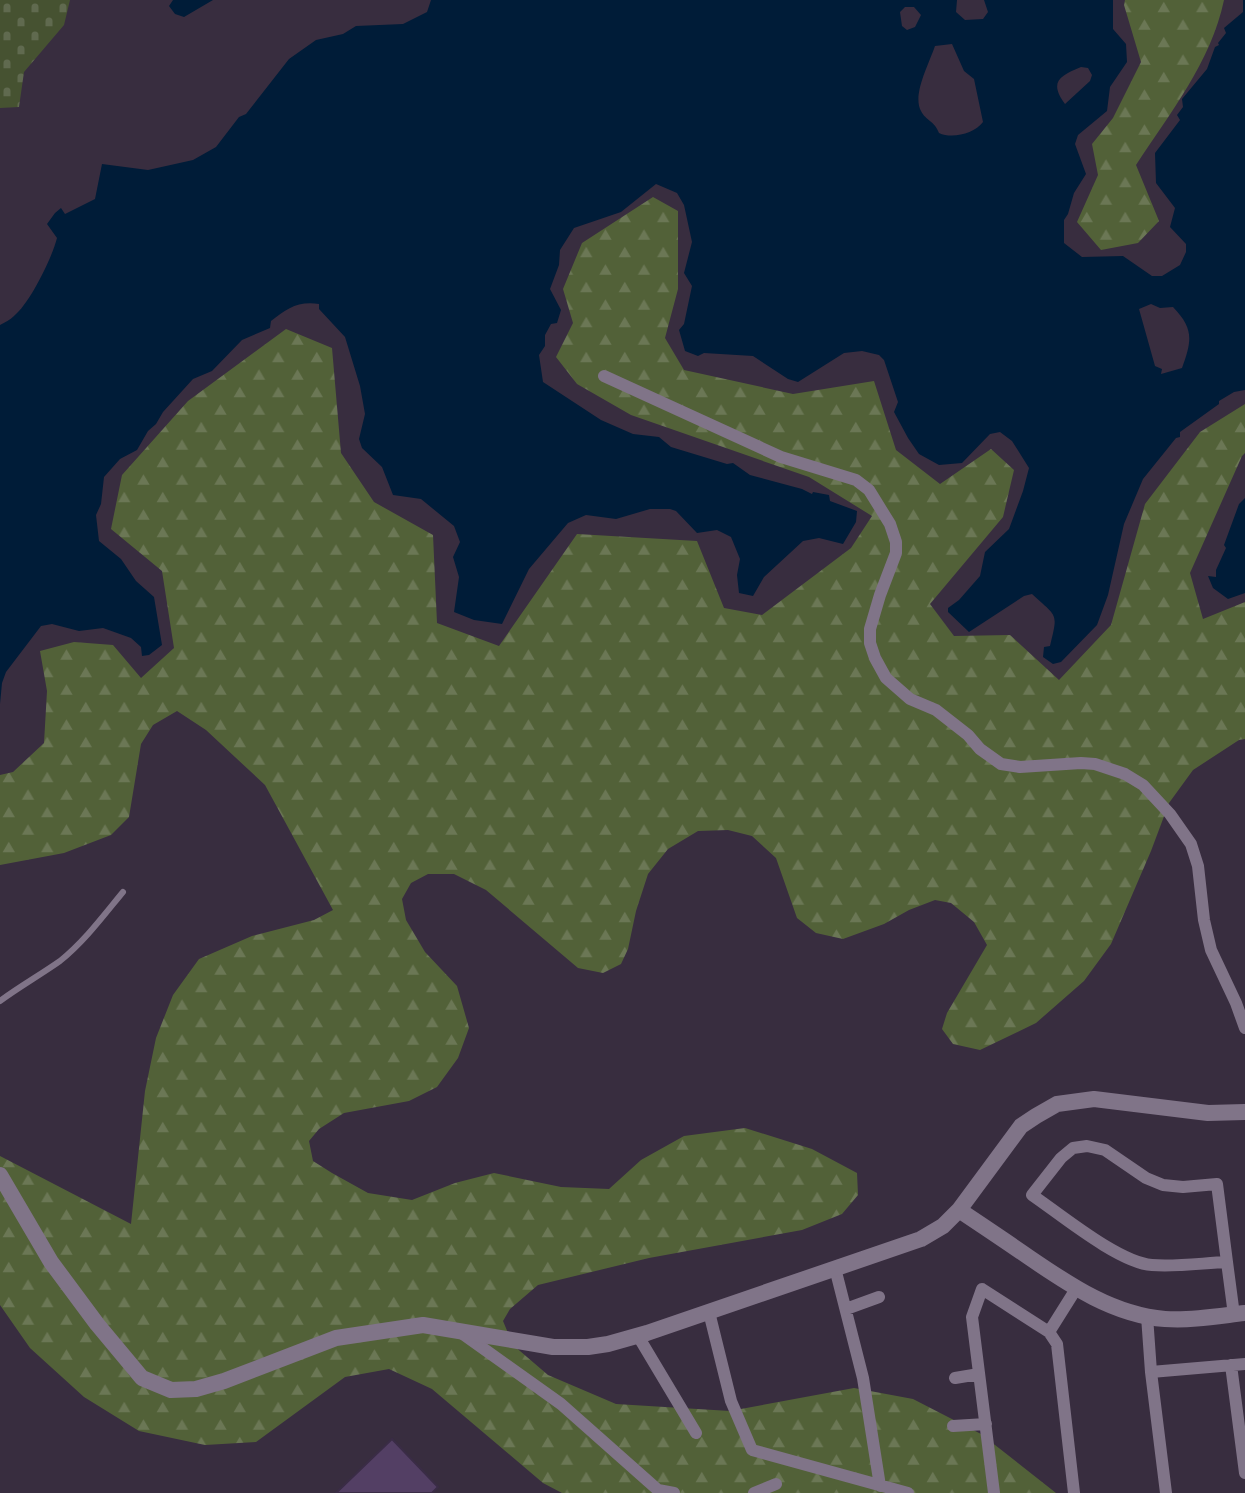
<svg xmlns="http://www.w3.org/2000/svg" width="1245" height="1493" viewBox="0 0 1245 1493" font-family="'IBM Plex Sans',sans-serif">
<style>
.forest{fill:url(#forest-firs)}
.cemetery{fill:url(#cemetery-stones)}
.water{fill:#001c38;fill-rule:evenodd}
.building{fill:#533f64;stroke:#3a2c46;stroke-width:2}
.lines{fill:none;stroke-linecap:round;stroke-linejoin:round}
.service{stroke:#807488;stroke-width:6}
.minor{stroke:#807488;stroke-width:12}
.tertiary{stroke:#807488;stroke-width:16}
</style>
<defs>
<pattern id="forest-firs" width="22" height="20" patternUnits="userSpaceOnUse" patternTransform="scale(1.75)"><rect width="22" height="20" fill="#526138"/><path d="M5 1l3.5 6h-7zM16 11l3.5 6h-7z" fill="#6b7755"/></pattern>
<pattern id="cemetery-stones" width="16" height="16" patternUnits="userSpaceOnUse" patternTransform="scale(1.75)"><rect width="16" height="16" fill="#465231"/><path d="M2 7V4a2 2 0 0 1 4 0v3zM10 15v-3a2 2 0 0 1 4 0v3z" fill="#606a4f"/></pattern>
</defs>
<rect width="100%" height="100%" fill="#382d3f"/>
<path class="forest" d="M 1125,0 L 1224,0 C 1211,62 1170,113 1136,165 L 1159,221 L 1138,243 L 1101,250 L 1077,222 L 1098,175 L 1092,144 L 1113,118 L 1141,62 L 1124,5 Z
M 653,197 L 678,211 L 678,289 L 665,338 L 684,370 L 793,394 L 874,381 L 896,450 L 940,484 L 991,449 L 1014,470 L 1003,517 L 930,604 L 954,636 L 1010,635 L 1059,680 L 1111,625 L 1145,504 L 1200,432 L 1245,404 L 1245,453 L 1242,456 L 1190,573 L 1203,619 L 1245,602 L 1245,739 L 1239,740 L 1193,770 L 1169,803 L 1151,851 L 1111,944 L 1084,981 L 1036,1023 L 980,1050 L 953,1044 L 942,1029 L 947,1013 L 987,945 L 974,922 L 951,903 L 935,900 L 909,910 L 884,924 L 843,939 L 816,933 L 797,918 L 776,858 L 752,836 L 728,830 L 698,831 L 668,849 L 648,874 L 636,911 L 628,949 L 621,964 L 603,973 L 578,968 L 486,890 L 454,874 L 428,874 L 411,883 L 402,899 L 406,920 L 425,952 L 457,986 L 469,1028 L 458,1058 L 437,1087 L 409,1101 L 344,1113 L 319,1129 L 309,1141 L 313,1161 L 332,1173 L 368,1193 L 412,1200 L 455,1183 L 494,1173 L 561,1187 L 609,1189 L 641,1160 L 684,1136 L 745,1128 L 812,1149 L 857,1173 L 858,1195 L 842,1214 L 802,1230 L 649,1258 L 538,1285 L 510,1309 L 503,1321 L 513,1345 L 548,1375 L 616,1404 L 730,1411 L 854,1388 L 913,1399 L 981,1434 L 1056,1493 L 562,1493 L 543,1483 L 432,1389 L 389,1369 L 345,1377 L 256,1442 L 205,1445 L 139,1431 L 84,1397 L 30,1348 L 0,1305 L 0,1156 L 131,1224 L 145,1091 L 156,1038 L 173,995 L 199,959 L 252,936 L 314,920 L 333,910 L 265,785 L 206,730 L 177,711 L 153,725 L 141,744 L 129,817 L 111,835 L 64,853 L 0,865 L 0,775 L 13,772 L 44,743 L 47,691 L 40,651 L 74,642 L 113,645 L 141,678 L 174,648 L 162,571 L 111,529 L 122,475 L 188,401 L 286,329 L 332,348 L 341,453 L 374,502 L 433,535 L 437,623 L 499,646 L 577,534 L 697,541 L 724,608 L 762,615 L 851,548 L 872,516 L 809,477 L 631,415 L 577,384 L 556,357 L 573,323 L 563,289 L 582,243 Z"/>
<path class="cemetery" d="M 0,0 L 70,0 L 64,25 L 24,72 L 19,107 L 0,108 Z"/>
<path class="water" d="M 173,0 L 213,0 L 184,17 L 175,14 L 169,6 Z
M 431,0 L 957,0 L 956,12 L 965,20 L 983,19 L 988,12 L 984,0 L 1113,0 L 1113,29 L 1126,44 L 1127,62 L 1110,87 L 1107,111 L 1078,135 L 1075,144 L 1086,174 L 1074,193 L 1068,214 L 1064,220 L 1064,243 L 1082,257 L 1123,256 L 1152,276 L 1162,276 L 1180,265 L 1186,252 L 1186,244 L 1170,227 L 1175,208 L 1156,183 L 1155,153 L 1180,120 L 1177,115 L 1183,107 L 1182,99 L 1207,69 L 1215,47 L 1219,45 L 1218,43 L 1226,33 L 1224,28 L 1243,12 L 1243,0 L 1245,0 L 1245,390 L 1234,392 L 1219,401 L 1219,404 L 1180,432 L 1180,437 L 1176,438 L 1143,479 L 1124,524 L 1108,595 L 1097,625 L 1061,662 L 1053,664 L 1043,657 L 1044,647 L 1050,646 C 1058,612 1058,618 1032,594 L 1024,596 L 969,632 L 948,612 L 948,608 L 959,600 L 980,576 L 985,552 L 1009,529 L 1023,491 L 1029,468 L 1012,441 L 1000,432 L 990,434 L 962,463 L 939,465 L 919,454 L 908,438 L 894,412 L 898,402 L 884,360 L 879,355 L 862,351 L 844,353 L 798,382 L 788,379 L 753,356 L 704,353 L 698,356 L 685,351 L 679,330 L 684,324 L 692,286 L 684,273 L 692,242 L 684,205 L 677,193 L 656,184 L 621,212 L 574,228 L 560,250 L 559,265 L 550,289 L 561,310 L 557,323 L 551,324 L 545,335 L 545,346 L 539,355 L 543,382 L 601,420 L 633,434 L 659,437 L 671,447 L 727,464 L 733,463 L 750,475 L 802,489 L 812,494 L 813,492 L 829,495 L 830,501 L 857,511 L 856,522 L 843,544 L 819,538 L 803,541 L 764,577 L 753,596 L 739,593 L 737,575 L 740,559 L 731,537 L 717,530 L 697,533 L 676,511 L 670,509 L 650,509 L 616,519 L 586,515 L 568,523 L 529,569 L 502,624 L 474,620 L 454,612 L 459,577 L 453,557 L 460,542 L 454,526 L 421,499 L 393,495 L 382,467 L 362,448 L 359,439 L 365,414 L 360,386 L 345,337 L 319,309 L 319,304 C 297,301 287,309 271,321 L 270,328 L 242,340 L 212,371 L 193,379 L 163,412 L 156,424 L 148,431 L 137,450 L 120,459 L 104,477 L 101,504 L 96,515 L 99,541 L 121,559 L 136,581 L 154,597 L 162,645 L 149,655 L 142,656 L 141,647 L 131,638 L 103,628 L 79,631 L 52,624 L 41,626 L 6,672 L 2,683 L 0,704 L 0,325 C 5,322 10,320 14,316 C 30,303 52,258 57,238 L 47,224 L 55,213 L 61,208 L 65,214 L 95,199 L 102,164 L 148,170 L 193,160 L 216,147 L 239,117 L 246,114 L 289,59 L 316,40 L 343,34 L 356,26 L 403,24 L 427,12 ZM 905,7 L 914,7 L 921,15 L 915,27 L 907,30 L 902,26 L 900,12 ZM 952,44 L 964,71 L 974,79 L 983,122 C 974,134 952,139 939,133 C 934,120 926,121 921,111 C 912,95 929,64 935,46 ZM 1081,67 L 1088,68 L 1092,75 L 1090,81 L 1065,104 C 1049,82 1059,76 1081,67 ZM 1151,304 L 1160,308 L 1173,307 C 1194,329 1192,340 1182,368 L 1161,374 L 1162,369 L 1155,366 L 1139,309 Z
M 1245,498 L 1245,593 L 1228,599 L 1213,588 L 1208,576 L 1216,577 L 1216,570 L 1226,548 L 1224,545 L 1239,504 Z"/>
<path class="building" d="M 392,1439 L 438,1487 L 432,1493 L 336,1493 Z"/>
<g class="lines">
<path class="service" d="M 0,1001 C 19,987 40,975 60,961 C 84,942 104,915 123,892"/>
<path class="minor" d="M 604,376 L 781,457 L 856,480 L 869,490 L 890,524 L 896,542 L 896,553 L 880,595 L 870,629 L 870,643 L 875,658 L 886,678 L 910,699 L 936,710 L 968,735 L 980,749 L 1001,764 L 1020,767 L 1081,763 L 1095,764 L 1125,774 L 1143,785 L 1170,814 L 1191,844 L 1198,866 L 1204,920 L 1211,950 L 1236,1003 L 1245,1028
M 1087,1146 L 1105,1150 L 1146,1178 L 1163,1185 L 1183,1187 L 1217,1184 L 1227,1262 C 1203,1263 1176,1267 1152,1265 C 1119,1263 1060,1214 1032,1195 L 1061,1158 L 1073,1148 Z
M 1227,1262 L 1234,1315
M 835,1268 L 863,1378 L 880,1486
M 846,1309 L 879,1297
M 709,1312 L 731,1401 L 752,1450 L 908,1493
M 1147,1316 L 1151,1372 L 1245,1364
M 1049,1332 L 1076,1289
M 463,1334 L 561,1404 L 658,1490 L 674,1493
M 638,1336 L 696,1433
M 1231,1365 L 1245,1473
M 1151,1372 L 1166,1493
M 955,1378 L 979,1374
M 953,1426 L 986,1424
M 754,1493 L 776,1484
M 994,1493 L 972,1317 L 982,1289 L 1049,1332 L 1057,1344 L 1074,1493"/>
<path class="tertiary" d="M 0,1175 L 51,1262 L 97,1324 L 142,1378 L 171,1390 L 196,1389 L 224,1381 L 336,1338 L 423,1325 L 553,1347 L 588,1347 L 608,1344 L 647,1333 L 921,1239 L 943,1226 L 959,1210 L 1021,1126 L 1036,1116 L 1057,1104 L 1094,1099 L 1208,1113 L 1245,1112
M 959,1210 C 983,1226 1007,1242 1030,1258 C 1071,1286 1114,1315 1165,1319 C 1191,1321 1219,1316 1245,1313"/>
</g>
</svg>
